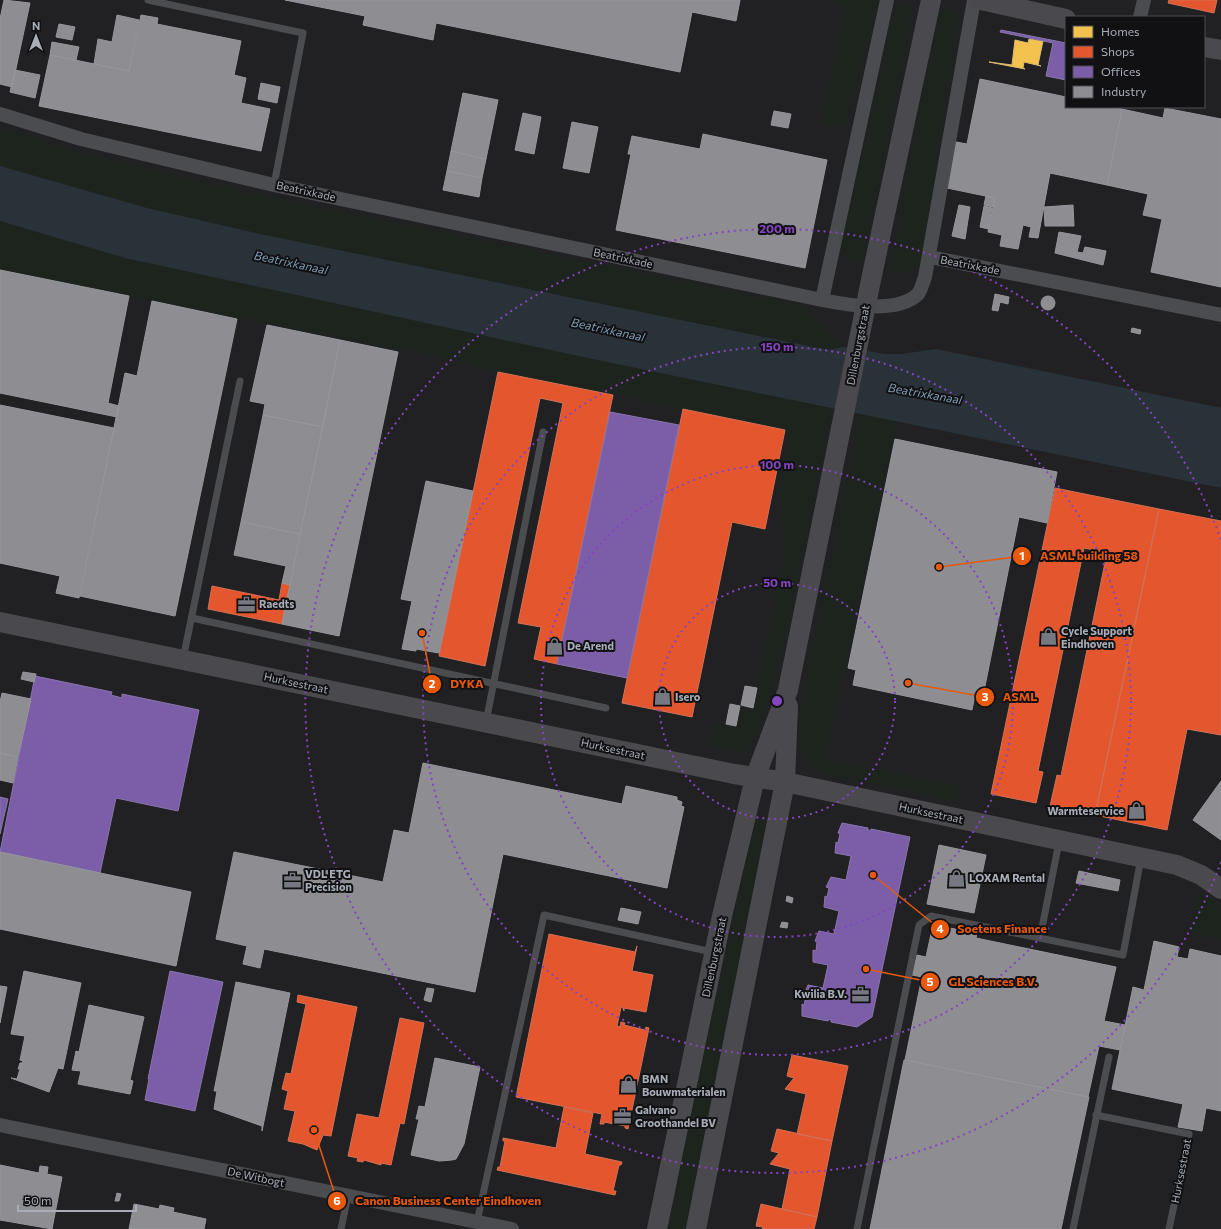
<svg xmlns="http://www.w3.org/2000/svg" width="1221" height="1229" viewBox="0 0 1221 1229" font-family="Commissioner,sans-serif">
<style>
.built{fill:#212123;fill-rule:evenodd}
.green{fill:#1d241e}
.water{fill:#2a3239}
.homes{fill:#f2c14e;stroke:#dcbb6e}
.shops{fill:#e4572e;stroke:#d27157}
.offices{fill:#7b5ea7;stroke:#8876ac}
.industry{fill:#8d8d92;stroke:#95979d}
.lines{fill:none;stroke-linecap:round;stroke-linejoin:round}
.lane{stroke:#4b4c50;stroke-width:7}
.street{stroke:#4b4c50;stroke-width:14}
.secondary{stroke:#4a4a4e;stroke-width:20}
.ring{fill:none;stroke:#8446be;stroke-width:2;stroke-dasharray:2 4}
.labels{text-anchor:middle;stroke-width:4;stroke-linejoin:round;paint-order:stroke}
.street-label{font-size:11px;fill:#a8adb8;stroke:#111113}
.poi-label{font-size:11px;font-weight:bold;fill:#a8adb8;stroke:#111113;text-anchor:start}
.water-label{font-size:12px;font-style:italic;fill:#7f9bb3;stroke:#111113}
.centre{fill:#8446be;stroke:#111113;stroke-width:2}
.ring-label{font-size:12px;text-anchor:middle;font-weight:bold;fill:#8446be;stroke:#111113;stroke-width:4;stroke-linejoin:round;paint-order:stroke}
.leader{fill:none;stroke:#e8590c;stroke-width:1.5}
.callout-dot{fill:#e8590c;stroke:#111113;stroke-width:1.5}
.mark-label{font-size:12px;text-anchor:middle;font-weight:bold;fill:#fff}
.callout-label{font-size:12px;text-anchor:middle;font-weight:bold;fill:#e8590c;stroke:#111113;stroke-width:4;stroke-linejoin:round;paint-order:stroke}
</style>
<rect width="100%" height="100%" fill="#171717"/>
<path class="built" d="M 0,0 L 1221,0 L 1221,1229 L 0,1229 ZM 1066,17 L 1204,17 L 1204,107 L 1066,107 Z"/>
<path class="green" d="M 828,0 L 878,0 L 845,127 L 821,124 L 846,4 Z
M 900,3 L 908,3 L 913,9 L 862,265 C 846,260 843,257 842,241 L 896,8 Z
M 946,9 L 954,11 L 959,15 L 932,189 L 925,254 L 918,267 L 910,272 L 890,272 L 914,137 L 940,14 Z
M 0,128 L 80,152 L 268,197 L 805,306 L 843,347 L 828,350 L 260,234 L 147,208 L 0,166 Z
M 0,221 L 125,258 L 602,361 L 831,408 L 784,644 L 766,710 L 747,754 L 710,747 L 715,723 L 737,727 L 741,710 L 752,711 L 785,555 L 779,487 L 790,433 L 683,411 L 611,394 L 496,371 L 408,349 L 397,349 L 0,270 Z
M 861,414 L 897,421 L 825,759 L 958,786 L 956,801 L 832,775 C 826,773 816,771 811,767 C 794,754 799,729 800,709 Z
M 755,820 L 769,823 L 687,1229 L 669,1229 L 689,1124 Z
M 1198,895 L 1207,896 L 1221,906 L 1221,939 L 1191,933 Z"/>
<path class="water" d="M 0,166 L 147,208 L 260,234 L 828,350 L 843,347 L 885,354 L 902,354 L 936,349 L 1221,408 L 1221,488 L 602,361 L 125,258 L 0,221 Z"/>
<path class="homes" d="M 1029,39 L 1043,41 L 1038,65 L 1041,66 L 1024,62 L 1023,68 L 1025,69 L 989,62 L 1012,65 L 1015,40 L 1028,43 Z"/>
<path class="shops" d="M 1169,0 L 1217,0 L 1214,13 L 1168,3 Z
M 498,372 L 613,395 L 557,664 L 534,659 L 541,627 L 518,623 L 563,403 L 540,398 L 485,666 L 439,656 Z
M 683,409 L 785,430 L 765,529 L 732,522 L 692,717 L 622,703 Z
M 1055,488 L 1159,509 L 1095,815 L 1050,806 L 1057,775 L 1061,776 L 1107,553 L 1084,548 L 1038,771 L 1043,772 L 1036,803 L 991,794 Z
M 1159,509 L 1221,521 L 1221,735 L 1187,729 L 1167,830 L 1095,815 Z
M 282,583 L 290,585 L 282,624 L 208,609 L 212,586 L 279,600 Z
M 549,934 L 635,952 L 637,946 L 632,971 L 653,975 L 646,1012 L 624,1008 L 624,1011 L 623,1008 L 621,1007 L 617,1026 L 620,1027 L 621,1022 L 625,1023 L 624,1025 L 645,1030 L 646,1027 L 649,1028 L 628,1129 L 625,1128 L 625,1126 L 604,1122 L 604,1124 L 600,1124 L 602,1114 L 516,1097 Z
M 298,995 L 357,1007 L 331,1136 L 323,1135 L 317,1150 L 303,1144 L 288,1141 L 295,1111 L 284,1109 L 288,1091 L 282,1089 L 286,1073 L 291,1074 L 306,1004 L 297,1002 Z
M 400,1018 L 424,1023 L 404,1124 L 400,1123 L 391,1165 L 381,1163 L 381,1165 L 364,1160 L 363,1162 L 357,1161 L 358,1158 L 348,1156 L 357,1114 L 379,1118 Z
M 792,1055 L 848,1066 L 832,1141 L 797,1134 L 806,1094 L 785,1089 L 794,1078 L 787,1076 Z
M 564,1107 L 593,1113 L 585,1154 L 622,1162 L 621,1165 L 619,1165 L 613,1191 L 616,1191 L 615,1195 L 497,1170 L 498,1167 L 500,1167 L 505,1141 L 503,1141 L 503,1138 L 556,1148 Z
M 777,1129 L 832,1141 L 817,1217 L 782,1209 L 790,1169 L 770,1164 L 779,1153 L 771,1151 Z
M 761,1204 L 817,1217 L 814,1229 L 762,1229 L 763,1227 L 756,1226 Z"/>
<path class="offices" d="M 1001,30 L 1066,43 L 1066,80 L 1046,76 L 1053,43 L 1000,32 Z
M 610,412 L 679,425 L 627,678 L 557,664 Z
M 35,676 L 112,692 L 111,695 L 122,698 L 122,694 L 199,710 L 178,811 L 116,798 L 100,873 L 0,852 Z
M 0,797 L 8,799 L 0,834 Z
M 842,823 L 868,828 L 868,830 L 870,831 L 871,829 L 910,837 L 872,1017 L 857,1027 L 831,1022 L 831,1020 L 829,1019 L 828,1021 L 802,1016 L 802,1004 L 804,1005 L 806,996 L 804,995 L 808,985 L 823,988 L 828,965 L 813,962 L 813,950 L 816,951 L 817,942 L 815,941 L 819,931 L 834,934 L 839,911 L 824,907 L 825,896 L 827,897 L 829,888 L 826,887 L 831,877 L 846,880 L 851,856 L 835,853 L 836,842 L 838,843 L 840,834 L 838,833 Z
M 170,971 L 223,982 L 195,1111 L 145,1100 L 149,1079 L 148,1079 Z"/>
<path class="industry" d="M 4,0 L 30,3 L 12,87 L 0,84 L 0,19 Z
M 285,0 L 740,0 L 736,21 L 692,12 L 680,72 L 436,23 L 433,40 L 363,25 L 365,16 Z
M 117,15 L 139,20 L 129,71 L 94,64 L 98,39 L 112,42 Z
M 141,15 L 158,18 L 157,24 L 241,41 L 234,75 L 246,78 L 241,103 L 270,109 L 261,151 L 39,106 L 50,55 L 129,71 Z
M 59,24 L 75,27 L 72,40 L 56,37 Z
M 52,42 L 79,47 L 76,60 L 50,55 Z
M 15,70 L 40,75 L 35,98 L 10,92 Z
M 980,79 L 1066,97 L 1066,107 L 1112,107 L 1122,109 L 1107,185 L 1050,173 L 1038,238 L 1029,237 L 1031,227 L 1023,225 L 1018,249 L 1000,246 L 1002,235 L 988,232 L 995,198 L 947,188 L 956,142 L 967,144 Z
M 261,83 L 280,87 L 277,103 L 258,99 Z
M 463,93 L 498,100 L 486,159 L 451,151 Z
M 1165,108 L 1221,119 L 1221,287 L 1151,272 L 1162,219 L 1143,215 L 1148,194 L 1107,185 L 1122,109 L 1163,118 Z
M 774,111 L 791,114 L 788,128 L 771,125 Z
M 523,113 L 541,117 L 534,154 L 515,150 Z
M 572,122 L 598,127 L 589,173 L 563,168 Z
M 703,134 L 827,160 L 805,268 L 616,230 L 631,154 L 628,154 L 632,136 L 700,149 Z
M 451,151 L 486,159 L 482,178 L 447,171 Z
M 447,171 L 482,178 L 479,197 L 443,190 Z
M 986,196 L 995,198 L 993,207 L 984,205 Z
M 959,205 L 970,207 L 965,239 L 952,236 Z
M 1073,205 L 1074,226 L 1045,226 L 1044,207 Z
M 984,206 L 992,208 L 988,229 L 980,227 Z
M 1059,232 L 1081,236 L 1077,252 L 1083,253 L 1085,247 L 1106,251 L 1103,265 L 1055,253 Z
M 0,270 L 129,296 L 108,403 L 119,406 L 117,417 L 0,393 Z
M 995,294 L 1009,297 L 1008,304 L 1000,302 L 998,311 L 992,310 Z
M1041 303a7 7 0 1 1 14 0a7 7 0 1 1-14 0Z
M 152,301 L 237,319 L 175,616 L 80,596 L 125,373 L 137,376 Z
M 267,325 L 340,340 L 323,427 L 263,415 L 265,404 L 250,401 Z
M 1132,328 L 1141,330 L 1140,334 L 1131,332 Z
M 340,340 L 398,352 L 339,636 L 282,624 Z
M 0,405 L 114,428 L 79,598 L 56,593 L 60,576 L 0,563 Z
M 263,415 L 323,427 L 300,534 L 241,522 Z
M 895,439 L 1057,472 L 1047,523 L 1019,517 L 983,696 L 975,695 L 972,710 L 853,685 L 856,670 L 848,668 Z
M 426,481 L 473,491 L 439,653 L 416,649 L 416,651 L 402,649 L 412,601 L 401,599 Z
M 241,522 L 300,534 L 290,585 L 282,583 L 286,566 L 234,555 Z
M 23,672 L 36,674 L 34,682 L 21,679 Z
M 745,686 L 757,688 L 753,708 L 741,705 Z
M 2,693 L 31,699 L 18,757 L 0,753 L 0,702 Z
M 730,704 L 740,706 L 736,726 L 726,724 Z
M 0,753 L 18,757 L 13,783 L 0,780 Z
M 423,763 L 622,804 L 626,786 L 677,797 L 677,800 L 682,802 L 681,806 L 684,807 L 667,888 L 503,854 L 475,992 L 264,949 L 260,968 L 243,964 L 247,946 L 216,939 L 234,852 L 383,882 L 394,830 L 409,833 Z
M 1221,781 L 1221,840 L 1193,820 Z
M 939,845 L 986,855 L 974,913 L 927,904 Z
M 0,852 L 191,892 L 176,966 L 0,929 Z
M 1079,871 L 1120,880 L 1118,891 L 1076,883 Z
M 787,896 L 793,898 L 792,903 L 786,901 Z
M 621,908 L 641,912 L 638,924 L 618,920 Z
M 782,922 L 788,923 L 787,928 L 780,927 Z
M 933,925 L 977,933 L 976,938 L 1116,967 L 1104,1021 L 1125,1025 L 1120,1050 L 1099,1046 L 1088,1097 L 905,1060 L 922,977 L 912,975 L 917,955 L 926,957 Z
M 1154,941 L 1179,947 L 1177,957 L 1188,959 L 1190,949 L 1221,956 L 1221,1111 L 1206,1108 L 1202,1131 L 1178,1127 L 1183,1104 L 1112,1089 L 1133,987 L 1144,990 Z
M 24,971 L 81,983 L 63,1069 L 58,1068 L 49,1092 L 11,1078 L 17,1079 L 20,1069 L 18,1069 L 20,1063 L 22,1063 L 23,1061 L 20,1060 L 25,1036 L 11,1034 Z
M 236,982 L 290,993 L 262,1131 L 262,1126 L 214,1109 L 217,1091 L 214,1091 Z
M 0,986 L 7,987 L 0,1023 Z
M 427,988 L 434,989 L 431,1002 L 424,1000 Z
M 89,1005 L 144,1017 L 130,1080 L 133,1081 L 130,1094 L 78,1084 L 81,1071 L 72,1070 L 76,1051 L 79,1052 Z
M 435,1058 L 480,1067 L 464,1144 L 456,1159 L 452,1160 L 439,1161 L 411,1155 L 419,1119 L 416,1119 L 419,1106 L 425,1107 Z
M 904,1060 L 1089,1097 L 1061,1229 L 870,1229 Z
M 0,1165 L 39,1173 L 40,1166 L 48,1167 L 47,1174 L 62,1177 L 52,1229 L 0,1220 Z
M 117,1193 L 121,1194 L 119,1201 L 115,1201 Z
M 134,1204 L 159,1209 L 160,1205 L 174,1208 L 173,1212 L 206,1219 L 204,1229 L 129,1229 Z"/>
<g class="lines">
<path class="lane" d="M 148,0 L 303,33 L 274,185
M 192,618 L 606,708
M 183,659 L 240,381
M 486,722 L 543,432
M 1040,938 L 1059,842
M 1096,1115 L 1189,1134 L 1169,1229
M 477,1222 L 544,915 L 712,952
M 341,1229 L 348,1196
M 857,1229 L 919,925 L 931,916 L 1123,955 L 1141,858
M 1073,1229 L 1109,1057"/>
<path class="street" d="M 1140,17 L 1144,0
M 0,114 L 81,139 L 274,185 L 822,300 C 847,305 898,314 918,294 C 921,290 923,282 925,277 L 974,0
M 930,257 L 1221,315
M 822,300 L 887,0
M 0,1125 L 512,1229"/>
<path class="secondary" d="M 981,0 L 1066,19
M 1204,47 L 1221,50
M 0,622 L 734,774 L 785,782 L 1177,865 L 1201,875 L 1221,889
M 657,1229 L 722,916 L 755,778 L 788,690 L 872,275 L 931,0
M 696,1229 L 785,782 L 788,706"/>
</g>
<g class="ring">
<circle cx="777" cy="701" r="118"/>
<circle cx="777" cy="701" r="236"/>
<circle cx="777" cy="701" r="354"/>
<path d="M1221 862A472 472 0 1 1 1221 540"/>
</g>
<defs>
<symbol id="office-bare" viewBox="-9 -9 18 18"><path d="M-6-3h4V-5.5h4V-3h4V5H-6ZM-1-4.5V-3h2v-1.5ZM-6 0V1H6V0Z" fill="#757880" stroke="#111113" stroke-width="2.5" paint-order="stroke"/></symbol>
<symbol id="shop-bare" viewBox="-9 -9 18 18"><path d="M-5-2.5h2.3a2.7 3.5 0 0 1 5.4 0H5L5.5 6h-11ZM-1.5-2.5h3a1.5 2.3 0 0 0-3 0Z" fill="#757880" stroke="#111113" stroke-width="2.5" paint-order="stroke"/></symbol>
</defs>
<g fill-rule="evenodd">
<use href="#office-bare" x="234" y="592" width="25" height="25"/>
<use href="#shop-bare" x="1036" y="624" width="25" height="25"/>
<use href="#shop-bare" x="542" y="634" width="25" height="25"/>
<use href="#shop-bare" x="650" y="684" width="25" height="25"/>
<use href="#shop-bare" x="1124" y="798" width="25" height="25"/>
<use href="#shop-bare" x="944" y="866" width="25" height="25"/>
<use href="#office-bare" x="280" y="868" width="25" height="25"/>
<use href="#office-bare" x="848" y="982" width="25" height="25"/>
<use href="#shop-bare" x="616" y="1072" width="25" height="25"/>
<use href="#office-bare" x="610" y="1104" width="25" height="25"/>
</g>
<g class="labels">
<g class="street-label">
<text transform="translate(306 191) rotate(12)" y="4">Beatrixkade</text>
<text transform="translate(623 258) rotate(12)" y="4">Beatrixkade</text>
<text transform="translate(970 265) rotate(11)" y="4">Beatrixkade</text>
<text transform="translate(858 345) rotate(-79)" y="4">Dillenburgstraat</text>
<text transform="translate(296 683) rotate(12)" y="4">Hurksestraat</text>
<text transform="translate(613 749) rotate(12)" y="4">Hurksestraat</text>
<text transform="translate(931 813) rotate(12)" y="4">Hurksestraat</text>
<text transform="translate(714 957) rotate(-78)" y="4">Dillenburgstraat</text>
<text transform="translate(1181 1171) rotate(-79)" y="4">Hurksestraat</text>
<text transform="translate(256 1177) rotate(12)" y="4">De Witbogt</text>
</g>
<g class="poi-label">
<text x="259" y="608">Raedts</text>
<text x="1061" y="635">Cycle Support<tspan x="1061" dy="13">Eindhoven</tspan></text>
<text x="567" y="650">De Arend</text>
<text x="675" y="701">Isero</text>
<text x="1124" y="815" text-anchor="end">Warmteservice</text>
<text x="305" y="878">VDL ETG<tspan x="305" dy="13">Precision</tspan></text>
<text x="969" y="882">LOXAM Rental</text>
<text x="847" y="998" text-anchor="end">Kwilia B.V.</text>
<text x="642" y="1083">BMN<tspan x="642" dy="13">Bouwmaterialen</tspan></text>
<text x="635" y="1114">Galvano<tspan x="635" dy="13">Groothandel BV</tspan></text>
</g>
<g class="water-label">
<text transform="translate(291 263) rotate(12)" y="4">Beatrixkanaal</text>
<text transform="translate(608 330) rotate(12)" y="4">Beatrixkanaal</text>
<text transform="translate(925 394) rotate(10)" y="4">Beatrixkanaal</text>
</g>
</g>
<circle cx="777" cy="701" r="6" class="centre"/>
<g class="ring-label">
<text x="777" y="233">200 m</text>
<text x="777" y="351">150 m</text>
<text x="777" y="469">100 m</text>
<text x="777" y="587">50 m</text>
</g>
<path class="leader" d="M939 567L1022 556M422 633L432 684M908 683L985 697M873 875L940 929M866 969L930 982M314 1130L337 1201"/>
<g class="callout-dot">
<circle cx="939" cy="567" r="4"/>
<circle cx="422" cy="633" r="4"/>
<circle cx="908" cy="683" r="4"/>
<circle cx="873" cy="875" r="4"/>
<circle cx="866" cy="969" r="4"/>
<circle cx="314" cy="1130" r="4"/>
<circle cx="1022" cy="556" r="10"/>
<circle cx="432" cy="684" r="10"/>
<circle cx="985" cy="697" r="10"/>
<circle cx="940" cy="929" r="10"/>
<circle cx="930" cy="982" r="10"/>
<circle cx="337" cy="1201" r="10"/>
</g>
<g class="mark-label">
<text x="1022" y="560">1</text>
<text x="432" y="688">2</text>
<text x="985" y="701">3</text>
<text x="940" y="933">4</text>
<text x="930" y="986">5</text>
<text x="337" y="1205">6</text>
</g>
<g class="callout-label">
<text x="1089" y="560">ASML building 58</text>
<text x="467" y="688">DYKA</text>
<text x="1020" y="701">ASML</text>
<text x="1002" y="933">Soetens Finance</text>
<text x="993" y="986">GL Sciences B.V.</text>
<text x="448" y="1205">Canon Business Center Eindhoven</text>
</g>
<rect x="1065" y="16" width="140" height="92" fill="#111113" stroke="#4d4f55"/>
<rect x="1073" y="26" width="20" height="12" fill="#f2c14e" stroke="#4d4f55"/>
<text x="1101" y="36" font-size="12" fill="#a8adb8">Homes</text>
<rect x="1073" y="46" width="20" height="12" fill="#e4572e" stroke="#4d4f55"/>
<text x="1101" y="56" font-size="12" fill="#a8adb8">Shops</text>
<rect x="1073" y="66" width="20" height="12" fill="#7b5ea7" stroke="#4d4f55"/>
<text x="1101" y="76" font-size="12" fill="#a8adb8">Offices</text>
<rect x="1073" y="86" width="20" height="12" fill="#8d8d92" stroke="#4d4f55"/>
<text x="1101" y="96" font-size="12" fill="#a8adb8">Industry</text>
<g transform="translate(36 36)" stroke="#111113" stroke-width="3" paint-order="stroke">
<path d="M0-3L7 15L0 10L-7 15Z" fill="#a8adb8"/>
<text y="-6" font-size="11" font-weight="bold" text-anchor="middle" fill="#a8adb8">N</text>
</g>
<path d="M18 1205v6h118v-6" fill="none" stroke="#a8adb8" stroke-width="2"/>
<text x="24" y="1205" font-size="12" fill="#a8adb8" stroke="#111113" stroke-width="3" paint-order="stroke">50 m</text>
</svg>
